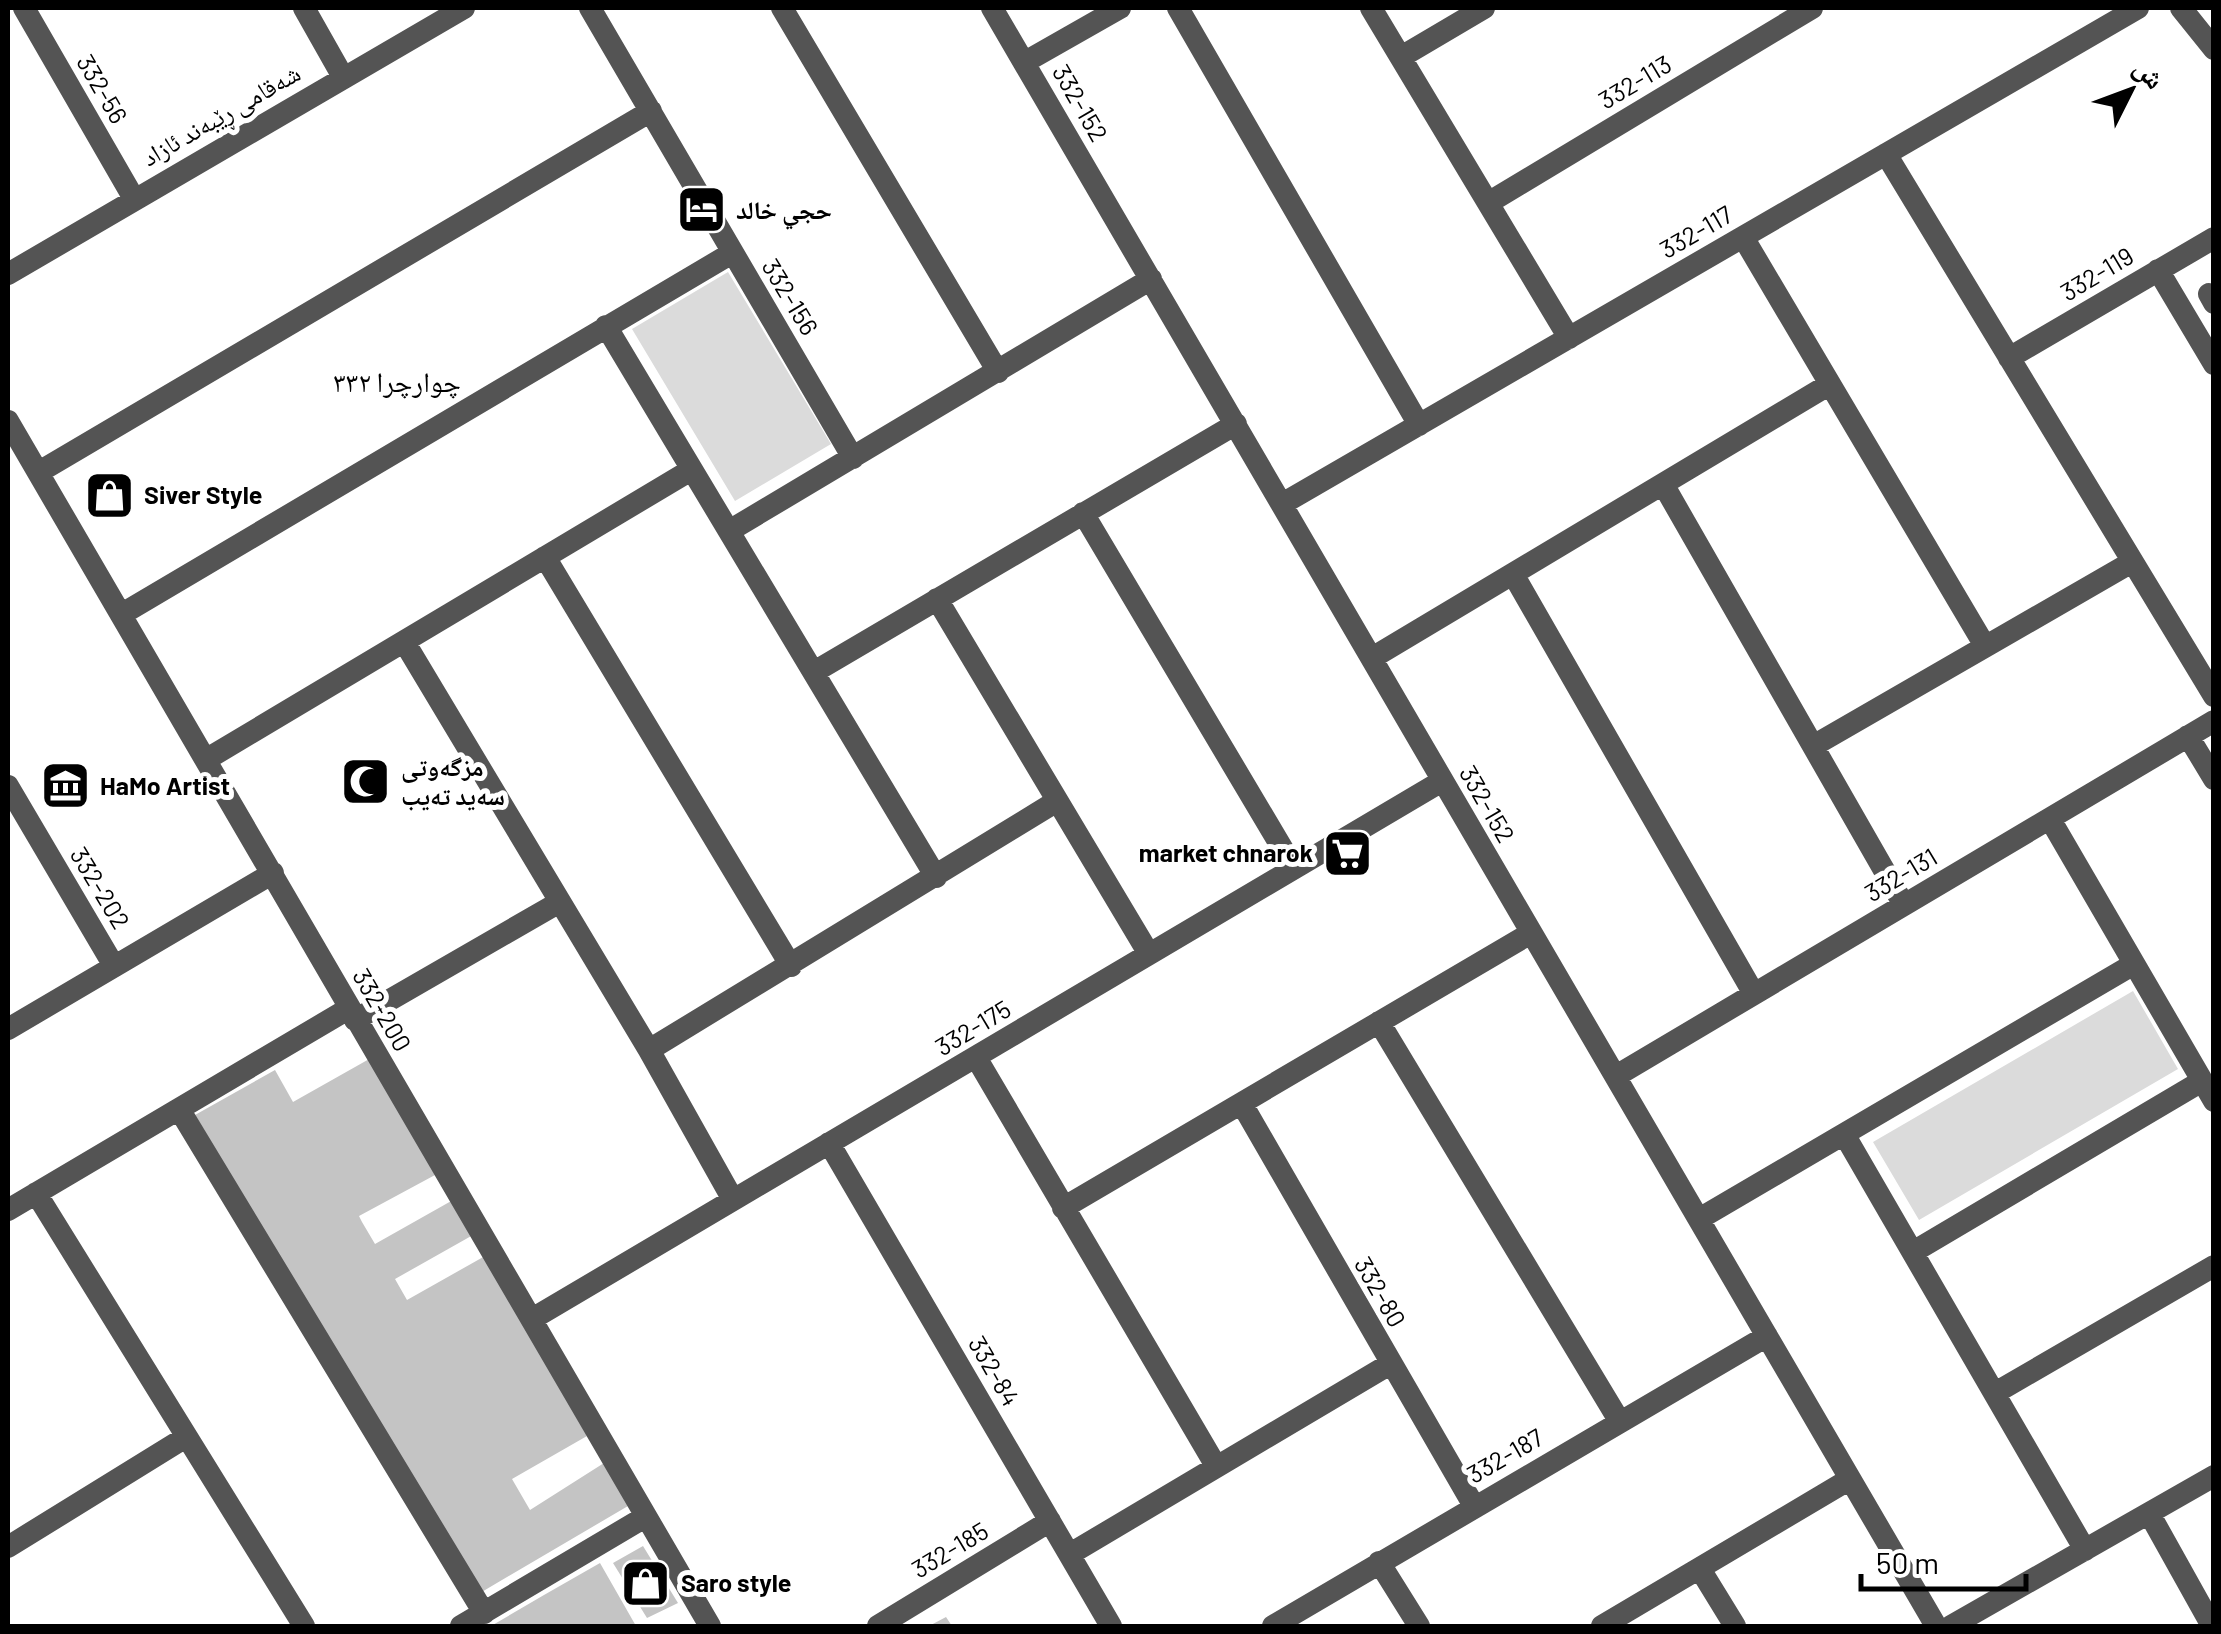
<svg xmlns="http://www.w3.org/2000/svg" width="2221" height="1634" viewBox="0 0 2221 1634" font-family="Barlow,'Noto Naskh Arabic',sans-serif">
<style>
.green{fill:#dbdbdb}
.building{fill:#c4c4c4}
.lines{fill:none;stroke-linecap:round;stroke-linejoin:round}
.minor{stroke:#545454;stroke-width:22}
.labels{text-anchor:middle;stroke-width:10;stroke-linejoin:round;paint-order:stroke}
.street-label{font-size:25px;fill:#000;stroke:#fff}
.poi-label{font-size:25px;font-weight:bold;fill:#000;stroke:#fff;text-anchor:start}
.neighbourhood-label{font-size:28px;fill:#000;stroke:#fff}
</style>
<rect width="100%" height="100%" fill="#fff"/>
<path class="green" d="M 728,272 L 831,444 L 735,501 L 632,329 Z
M 2133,991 L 2178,1069 L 1919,1220 L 1873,1142 Z"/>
<path class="building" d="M 371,1058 L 435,1175 L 359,1216 L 362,1222 L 375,1244 L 453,1200 L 473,1235 L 395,1279 L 407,1300 L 485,1256 L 587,1436 L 512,1479 L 530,1510 L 604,1463 L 628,1506 L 480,1593 L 195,1115 L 275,1070 L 293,1102 Z
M 643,1546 L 678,1603 L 647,1618 L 613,1563 Z
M 600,1563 L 636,1626 L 491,1626 L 544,1595 Z
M 946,1617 L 952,1626 L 929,1626 Z"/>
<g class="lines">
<path class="minor" d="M 24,8 L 133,197
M 304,8 L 343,77
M 590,8 L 853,458
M 782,8 L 998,372
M 992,8 L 1936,1626
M 1178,8 L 1419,425
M 1371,8 L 1569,338
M 2181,8 L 2214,49
M 1401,57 L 1484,8
M 1025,62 L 1120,8
M 1886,154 L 2214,696
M 1488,203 L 1812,8
M 1743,237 L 1985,646
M 2158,270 L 2214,364
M 8,274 L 464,8
M 2209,294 L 2214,303
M 606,326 L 936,877
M 2009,358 L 2214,238
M 8,421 L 710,1626
M 39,472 L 651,111
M 1663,484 L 1904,905
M 1282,504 L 2138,8
M 1083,513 L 1294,868
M 729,531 L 1151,279
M 545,557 L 791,966
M 1513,574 L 1754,994
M 937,599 L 1149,954
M 122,614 L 732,253
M 405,643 L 649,1050 L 732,1198
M 1372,658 L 1830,384
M 814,672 L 1236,424
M 2188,736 L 2214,779
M 1813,746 L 2132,562
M 207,759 L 691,470
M 8,786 L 114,966
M 2050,819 L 2214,1101
M 355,1020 L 558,903
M 1379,1022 L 1620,1422
M 8,1029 L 273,873
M 649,1050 L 1057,801
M 977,1059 L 1216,1466
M 1616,1076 L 2214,721
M 1242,1104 L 1474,1506
M 179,1109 L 484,1613
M 1844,1134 L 2085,1550
M 829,1143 L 1111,1626
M 36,1193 L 304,1626
M 1063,1208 L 1531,933
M 8,1210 L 348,1009
M 1699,1219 L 2134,964
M 1913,1252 L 2202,1081
M 532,1319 L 1442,781
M 1995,1393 L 2214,1266
M 2149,1513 L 2212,1626
M 8,1547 L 186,1437
M 1070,1554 L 1390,1364
M 1379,1562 L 1419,1626
M 1700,1569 L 1735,1626
M 461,1626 L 645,1517
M 878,1626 L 1050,1521
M 1273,1626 L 1767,1336
M 1602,1626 L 1850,1479
M 1951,1626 L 2214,1476"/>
</g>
<defs>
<symbol id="hotel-square" viewBox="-11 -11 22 22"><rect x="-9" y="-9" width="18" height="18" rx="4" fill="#000" stroke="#fff"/><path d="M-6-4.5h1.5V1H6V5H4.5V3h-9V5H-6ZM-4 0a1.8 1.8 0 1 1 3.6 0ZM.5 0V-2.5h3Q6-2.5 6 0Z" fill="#fff"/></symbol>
<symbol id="shop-square" viewBox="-11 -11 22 22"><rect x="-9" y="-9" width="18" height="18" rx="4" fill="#000" stroke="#fff"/><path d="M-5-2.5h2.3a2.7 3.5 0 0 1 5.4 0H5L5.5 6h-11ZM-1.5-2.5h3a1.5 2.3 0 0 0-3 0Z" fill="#fff"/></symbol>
<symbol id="mosque-square" viewBox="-11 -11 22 22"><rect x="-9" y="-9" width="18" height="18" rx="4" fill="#000" stroke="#fff"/><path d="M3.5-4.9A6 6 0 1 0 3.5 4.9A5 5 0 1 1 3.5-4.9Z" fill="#fff"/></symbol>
<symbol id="museum-square" viewBox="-11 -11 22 22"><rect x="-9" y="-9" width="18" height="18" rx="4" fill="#000" stroke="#fff"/><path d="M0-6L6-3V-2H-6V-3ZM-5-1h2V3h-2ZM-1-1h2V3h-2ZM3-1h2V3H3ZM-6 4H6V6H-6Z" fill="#fff"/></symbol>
<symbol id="supermarket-square" viewBox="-11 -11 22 22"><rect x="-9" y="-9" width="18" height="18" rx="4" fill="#000" stroke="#fff"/><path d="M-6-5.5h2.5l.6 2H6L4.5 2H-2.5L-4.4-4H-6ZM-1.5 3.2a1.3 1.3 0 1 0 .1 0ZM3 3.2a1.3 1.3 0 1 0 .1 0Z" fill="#fff"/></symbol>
</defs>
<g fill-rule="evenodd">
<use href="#hotel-square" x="674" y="182" width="55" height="55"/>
<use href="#shop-square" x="82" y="468" width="55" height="55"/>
<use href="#mosque-square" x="338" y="754" width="55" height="55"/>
<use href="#museum-square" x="38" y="758" width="55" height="55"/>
<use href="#supermarket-square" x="1320" y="826" width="55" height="55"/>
<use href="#shop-square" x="618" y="1556" width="55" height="55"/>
</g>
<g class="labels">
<g class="street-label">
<text transform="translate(1635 82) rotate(-31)" y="9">332-113</text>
<text transform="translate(102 89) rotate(60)" y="9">332-56</text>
<text transform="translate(1080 103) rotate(60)" y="9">332-152</text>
<text transform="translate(221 115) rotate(-30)" y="9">شەقامی ڕێبەند ئازاد</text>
<text transform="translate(1696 232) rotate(-30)" y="9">332-117</text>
<text transform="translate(2097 274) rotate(-31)" y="9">332-119</text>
<text transform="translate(790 297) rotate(59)" y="9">332-156</text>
<text transform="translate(1487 804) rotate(60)" y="9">332-152</text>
<text transform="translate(1901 875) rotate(-31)" y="9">332-131</text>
<text transform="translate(100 888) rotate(59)" y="9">332-202</text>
<text transform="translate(382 1010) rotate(60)" y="9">332-200</text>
<text transform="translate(973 1028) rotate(-31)" y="9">332-175</text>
<text transform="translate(1380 1292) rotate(60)" y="9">332-80</text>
<text transform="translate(994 1371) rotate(60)" y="9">332-84</text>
<text transform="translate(1505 1456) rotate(-30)" y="9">332-187</text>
<text transform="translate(950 1550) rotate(-31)" y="9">332-185</text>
</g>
<g class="poi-label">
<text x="736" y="219">حجي خالد</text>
<text x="144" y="504">Siver Style</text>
<text x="401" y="776">مزگەوتی<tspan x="401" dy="29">سەید تەیب</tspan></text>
<text x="100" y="795">HaMo Artist</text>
<text x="1313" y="862" text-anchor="end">market chnarok</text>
<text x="681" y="1592">Saro style</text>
</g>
<g class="neighbourhood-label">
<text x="397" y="392">چوارچرا ٣٣٢</text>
</g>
</g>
<rect width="2221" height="1634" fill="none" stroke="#000000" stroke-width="20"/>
<g transform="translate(2131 90) rotate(48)" stroke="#ffffff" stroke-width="8" paint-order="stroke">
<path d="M0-8L18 38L0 25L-18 38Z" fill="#000000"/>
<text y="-15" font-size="28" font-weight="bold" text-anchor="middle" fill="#000000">ش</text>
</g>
<path d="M1861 1574v15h165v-15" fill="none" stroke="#000000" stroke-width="5"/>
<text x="1876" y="1574" font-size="30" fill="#000000" stroke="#ffffff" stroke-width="8" paint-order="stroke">50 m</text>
</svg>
